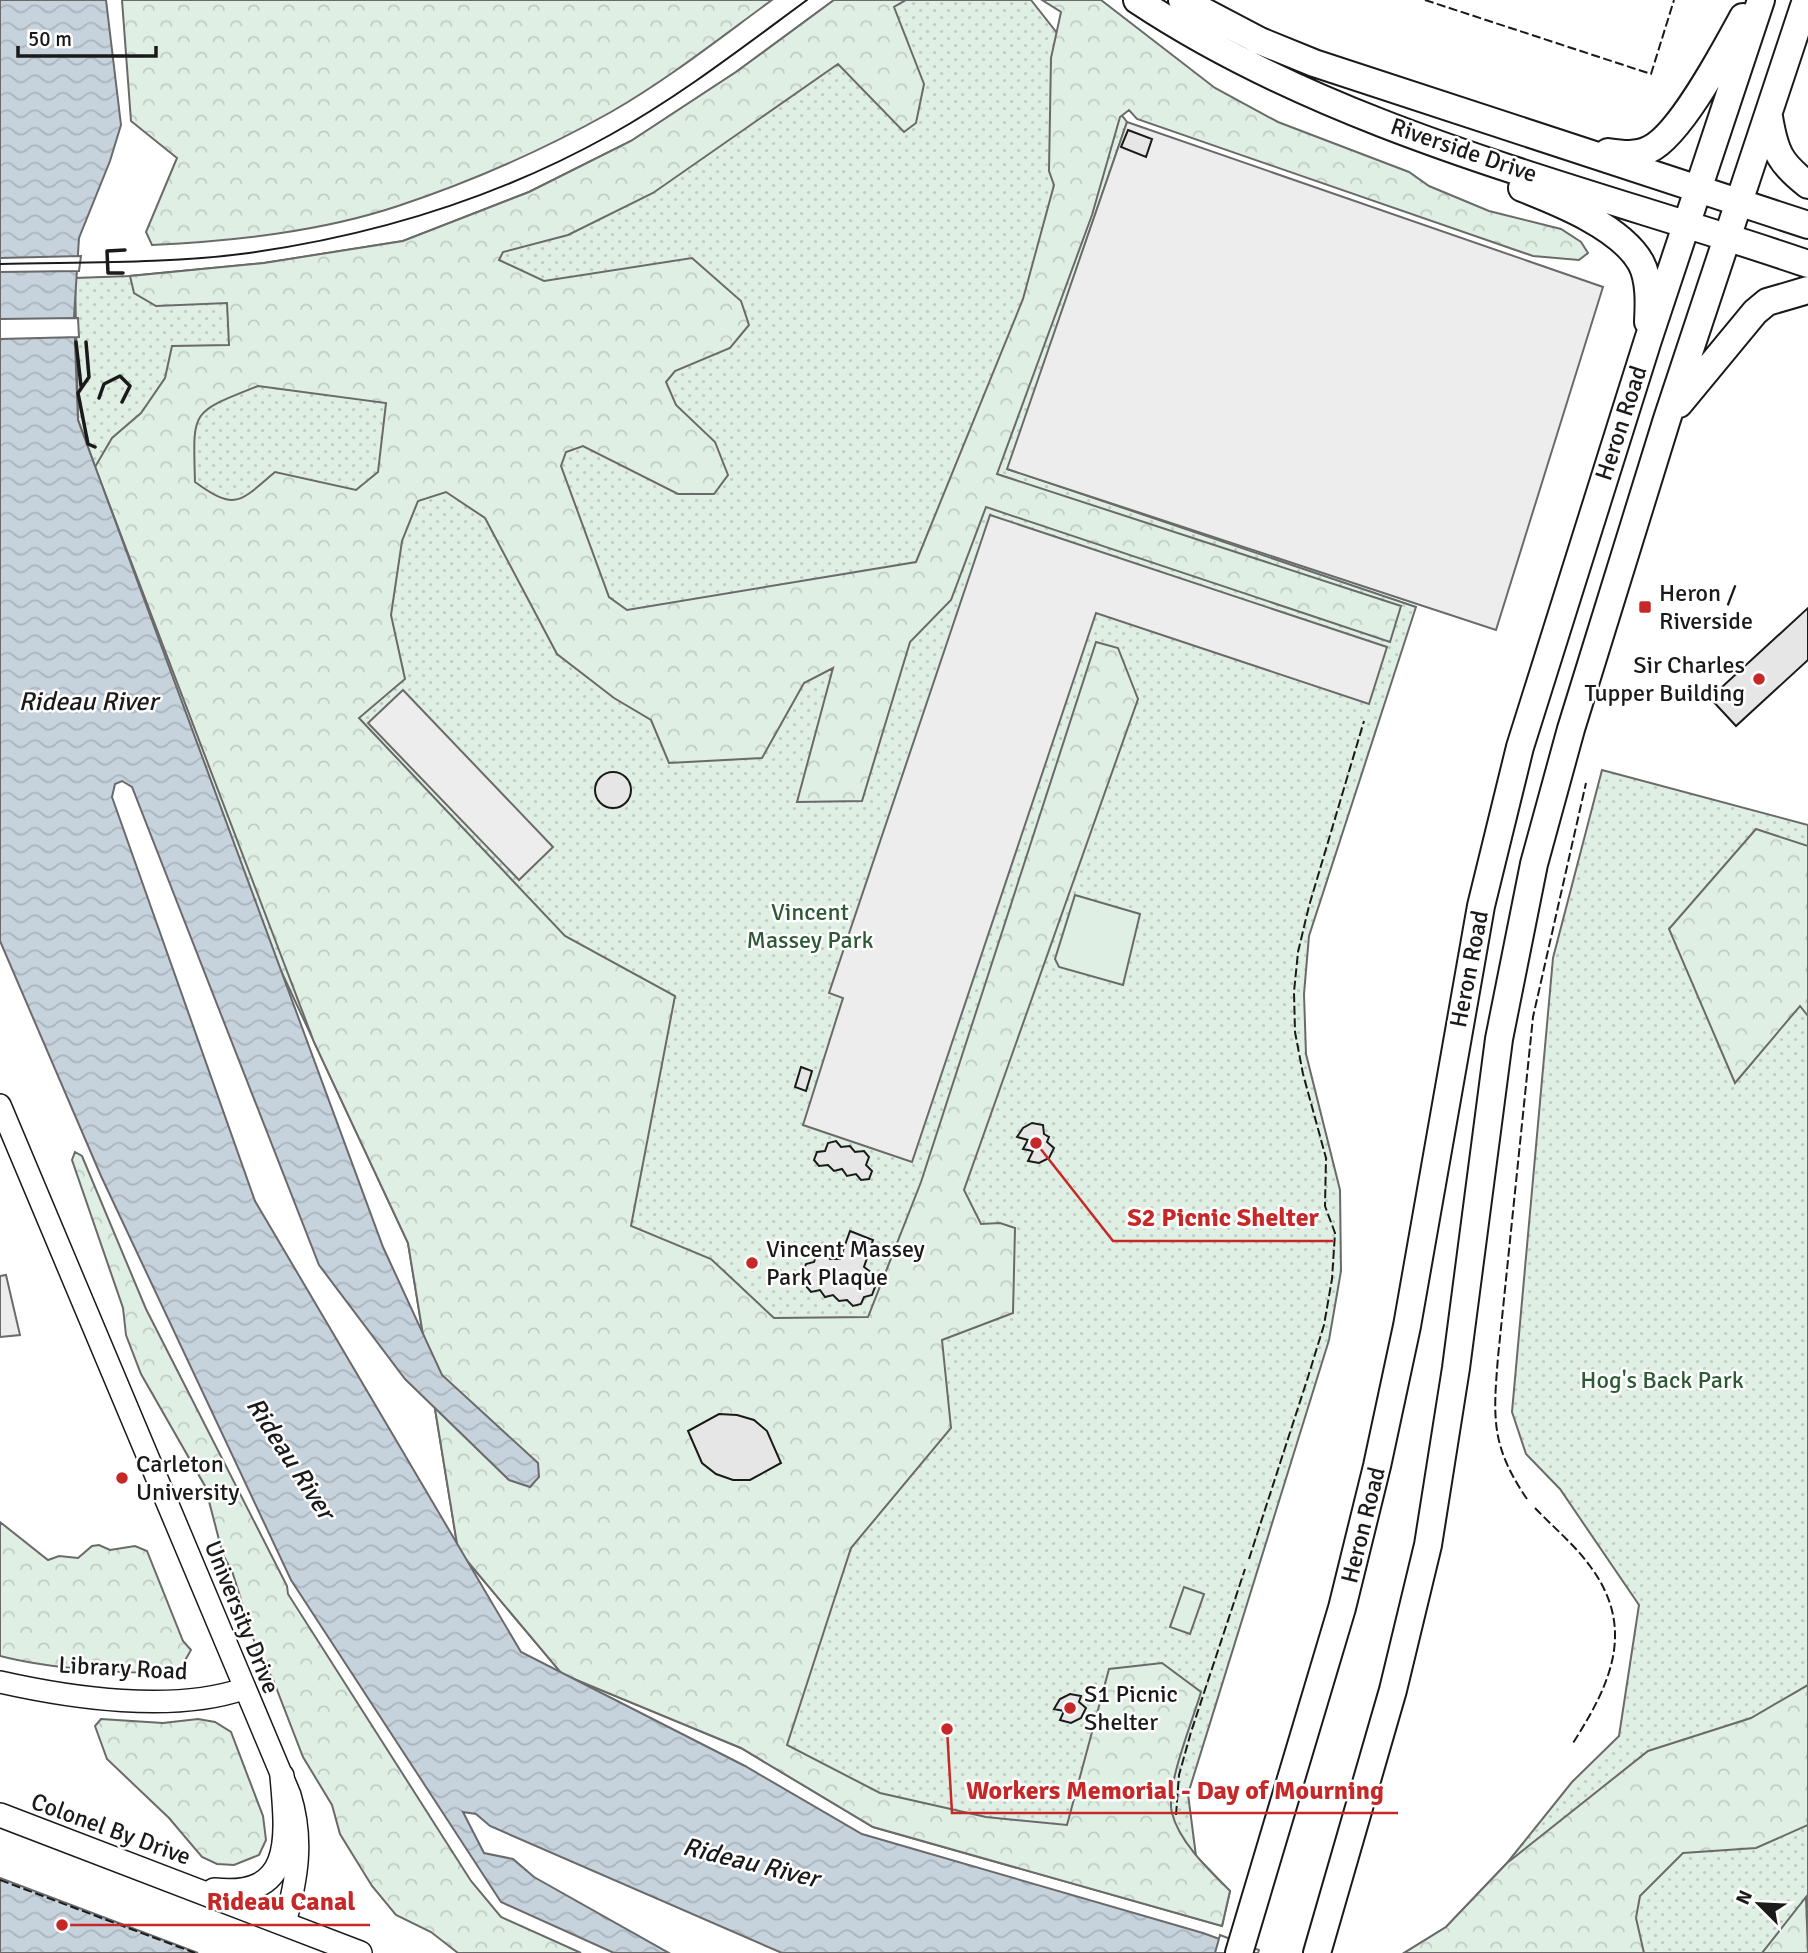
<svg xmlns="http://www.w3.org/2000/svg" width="1808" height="1953" viewBox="0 0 1808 1953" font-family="Signika,sans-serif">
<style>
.grass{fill:url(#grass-dots);stroke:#6a6a6a;stroke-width:2}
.forest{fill:url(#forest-crowns);stroke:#6a6a6a;stroke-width:2;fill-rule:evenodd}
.garden{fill:#e0efe3;stroke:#6a6a6a;stroke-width:2}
.parking{fill:#ededed;stroke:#6a6a6a;stroke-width:2}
.water{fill:url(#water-waves);stroke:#6a6a6a;stroke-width:2}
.pier{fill:#fff;stroke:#6a6a6a;stroke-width:2}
.building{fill:#e6e6e6;stroke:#1a1a1a;stroke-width:2}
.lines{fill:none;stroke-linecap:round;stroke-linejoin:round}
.tertiary-casing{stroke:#1a1a1a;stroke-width:24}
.secondary-casing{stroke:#1a1a1a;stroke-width:26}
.primary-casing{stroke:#1a1a1a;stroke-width:30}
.tertiary{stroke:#fff;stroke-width:21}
.secondary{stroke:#fff;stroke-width:23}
.primary{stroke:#fff;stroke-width:26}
.tram{stroke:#1a1a1a;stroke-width:2}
.fence{stroke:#1a1a1a;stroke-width:2;stroke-dasharray:9 3.5;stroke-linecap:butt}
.wall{stroke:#1a1a1a;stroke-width:3.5}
.poi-dot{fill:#c62828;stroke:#fff;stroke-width:2.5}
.labels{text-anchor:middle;stroke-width:5;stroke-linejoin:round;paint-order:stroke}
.street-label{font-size:24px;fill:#1a1a1a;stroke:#fff}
.poi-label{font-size:24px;fill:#1a1a1a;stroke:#fff;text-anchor:start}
.park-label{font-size:24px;fill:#2b5a34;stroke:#fff}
.water-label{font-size:26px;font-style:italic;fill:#1a1a1a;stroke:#fff}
.leader{fill:none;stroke:#c62828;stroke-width:2.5}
.callout-dot{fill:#c62828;stroke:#fff;stroke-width:2.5}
.callout-label{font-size:26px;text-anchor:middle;font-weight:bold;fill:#c62828;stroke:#fff;stroke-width:5;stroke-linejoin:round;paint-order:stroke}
</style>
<defs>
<pattern id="grass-dots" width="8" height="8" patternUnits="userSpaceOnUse" patternTransform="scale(1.75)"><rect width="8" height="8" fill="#e0efe3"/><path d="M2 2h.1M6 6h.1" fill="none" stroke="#c0ccc2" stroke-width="1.8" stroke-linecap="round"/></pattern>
<pattern id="forest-crowns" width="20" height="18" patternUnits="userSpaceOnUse" patternTransform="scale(1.75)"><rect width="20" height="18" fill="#e0efe3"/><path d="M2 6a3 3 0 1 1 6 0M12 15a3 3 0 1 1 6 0" fill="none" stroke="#c0ccc2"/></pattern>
<pattern id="water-waves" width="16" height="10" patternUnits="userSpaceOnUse" patternTransform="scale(1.75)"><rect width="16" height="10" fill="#c6d2dc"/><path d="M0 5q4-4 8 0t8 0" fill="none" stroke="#aab4bc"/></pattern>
</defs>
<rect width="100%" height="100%" fill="#fff"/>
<path class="grass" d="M 834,0 L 1031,0 L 1127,122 L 1008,469 L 1416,607 L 1309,936 L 1304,994 L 1306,1054 L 1340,1190 L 1341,1271 L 1329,1340 L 1188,1794 L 1196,1856 L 1230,1891 L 1222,1926 L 873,1827 L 741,1748 L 562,1674 L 458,1550 L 408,1243 L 275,958 L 78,420 L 75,278 L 130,276 L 264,263 L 403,241 L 529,192 L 631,141 L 736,72 Z
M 1602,770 L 1808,825 L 1808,1953 L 1404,1953 L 1446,1927 L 1507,1863 L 1572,1782 L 1619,1736 L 1639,1605 L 1560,1489 L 1526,1454 L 1512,1412 L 1553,958 Z"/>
<path class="forest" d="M 122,0 L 772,0 C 720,38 667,80 611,112 C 545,149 470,182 398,206 C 320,232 233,241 152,245 L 146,232 L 177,158 L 131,121 Z
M 834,0 L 906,0 L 894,7 L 924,84 L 916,123 L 904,132 L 838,64 L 653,193 L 568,235 L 503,252 L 499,260 L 544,281 L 692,258 L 741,301 L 749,325 L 730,348 L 675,371 L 666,382 L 676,405 L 715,442 L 728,475 L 714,494 L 678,494 L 583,446 L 566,452 L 561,466 L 609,597 L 627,610 L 916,562 L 1023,299 L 1054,185 L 1049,171 L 1051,58 L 1061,12 L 1042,0 L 1101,0 L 1215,88 L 1278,122 L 1409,172 L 1429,186 L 1489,211 L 1561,229 L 1581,242 L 1588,253 L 1579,260 L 1533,256 L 1137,119 L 1129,110 L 1120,117 L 1092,215 L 997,474 L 1401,606 L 1390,642 L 986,507 L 951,600 L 910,642 L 862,801 L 797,802 L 833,668 L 804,683 L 762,758 L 669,763 L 651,720 L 614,698 L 557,654 L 485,518 L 446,492 L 418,501 L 402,541 L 391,615 L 405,679 L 359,718 L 565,936 L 675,996 L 631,1226 L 711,1259 L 774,1318 L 868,1317 L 921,1182 L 1096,642 L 1118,648 L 1138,699 L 964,1190 L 981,1224 L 1000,1223 L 1015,1228 L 1013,1313 L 942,1340 L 951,1428 L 851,1548 L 787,1745 L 880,1793 L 986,1817 L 1067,1825 L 1109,1669 L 1162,1663 L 1201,1692 C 1193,1720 1165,1787 1172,1813 C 1179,1842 1210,1871 1230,1891 L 1222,1926 L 873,1827 L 741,1748 L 562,1674 L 458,1550 L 408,1243 L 314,1042 L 95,467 L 112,438 L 141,413 L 165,378 L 172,346 L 229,345 L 227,303 L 156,306 L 134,293 L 130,276 L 264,263 L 403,241 L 529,192 L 631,141 L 736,72 ZM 258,386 L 386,403 L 378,472 L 356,490 L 275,472 C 239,503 235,511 195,482 C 193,409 190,413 258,386 Z
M 1756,829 L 1808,846 L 1808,1016 L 1800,1006 L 1735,1083 L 1669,929 Z
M 75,1152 L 82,1156 L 146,1309 L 287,1586 L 288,1594 L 471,1881 L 501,1917 L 581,1953 L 458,1953 L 431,1932 L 396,1915 L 372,1886 L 340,1834 L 332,1805 L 303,1757 L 272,1677 L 260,1660 L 232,1571 L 223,1555 L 205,1486 L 141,1374 L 126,1335 L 123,1308 L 72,1160 Z
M 0,1522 L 48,1560 L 59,1556 L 78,1558 L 92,1546 L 99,1545 L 110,1550 L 135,1546 L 147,1551 L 183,1641 L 191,1650 L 179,1671 C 133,1676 46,1668 0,1656 Z
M 1808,1685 L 1808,1825 L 1756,1848 L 1683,1853 L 1640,1896 L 1636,1918 L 1644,1953 L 1404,1953 L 1446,1927 L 1507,1863 L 1648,1751 L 1751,1718 Z
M 101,1719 L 163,1723 L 198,1719 L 215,1722 L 231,1732 L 263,1816 L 266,1840 L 259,1855 L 234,1865 L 217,1864 L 202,1857 L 169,1818 L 107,1759 L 95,1726 Z
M 1806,1897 L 1808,1953 L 1762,1953 Z"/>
<path class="garden" d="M 1075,895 L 1140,914 L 1123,985 L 1059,967 L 1055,959 Z
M 1184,1587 L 1204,1594 L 1190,1634 L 1170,1627 Z"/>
<path class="parking" d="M 1127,122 L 1603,287 L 1496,630 L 1007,469 Z
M 990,515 L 1387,647 L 1369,704 L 1096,613 L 912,1162 L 803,1125 L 843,998 L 829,993 Z
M 403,690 L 553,847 L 519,880 L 368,723 Z
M 6,1275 L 20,1335 L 0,1337 L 0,1276 Z"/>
<path class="water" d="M 0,0 L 106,0 L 121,125 L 110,161 L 79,238 L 74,317 L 78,420 L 383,1247 L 442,1375 L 538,1463 L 539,1477 L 530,1487 L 509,1480 L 405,1379 L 319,1265 L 132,787 L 122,781 L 115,784 L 112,797 L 255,1201 L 521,1652 L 745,1766 L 862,1834 L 1203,1933 L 1258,1953 L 782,1953 L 490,1826 L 476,1814 L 463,1812 L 484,1853 L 513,1859 L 534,1877 L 669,1953 L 614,1953 L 501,1902 L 291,1580 L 101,1176 L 0,941 Z
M 0,1878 L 198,1953 L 0,1953 Z"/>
<path class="pier" d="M 81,256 L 79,271 L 0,272 L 0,258 Z
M 78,318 L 79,337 L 0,339 L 0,319 Z
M 1220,1935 L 1259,1950 L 1258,1953 L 1215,1953 Z"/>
<path class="building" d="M 1128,130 L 1152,139 L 1146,157 L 1121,147 Z
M 1808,608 L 1808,660 L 1736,726 L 1710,698 Z
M595 790a18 18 0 1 1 36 0a18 18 0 1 1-36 0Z
M 801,1067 L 812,1071 L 806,1091 L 795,1087 Z
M 1032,1123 L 1043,1125 L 1044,1134 L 1049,1137 L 1047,1142 L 1054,1148 L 1049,1158 L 1039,1163 L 1028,1161 L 1033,1151 L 1023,1149 L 1028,1140 L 1017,1137 L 1023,1128 Z
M 836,1141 L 841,1147 L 850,1146 L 855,1152 L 864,1151 L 869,1157 L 866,1165 L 872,1171 L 869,1179 L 861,1180 L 856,1174 L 847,1176 L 842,1169 L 834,1171 L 828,1165 L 819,1166 L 814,1160 L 817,1152 L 825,1151 L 828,1143 Z
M 850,1231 L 873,1240 L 864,1267 L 872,1273 L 869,1281 L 875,1287 L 872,1295 L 864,1297 L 861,1304 L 853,1306 L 847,1300 L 839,1301 L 833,1295 L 825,1297 L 820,1290 L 811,1292 L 806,1286 L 809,1277 L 803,1271 L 806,1264 L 814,1262 L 817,1254 L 825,1253 L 830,1259 L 840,1259 Z
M 719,1414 L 737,1415 L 754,1420 L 767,1431 L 781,1463 L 750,1480 L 733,1480 L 716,1474 L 702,1463 L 688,1431 Z
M 1070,1694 L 1081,1696 L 1079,1702 L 1086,1708 L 1081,1718 L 1071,1723 L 1060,1720 L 1064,1711 L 1054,1709 L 1060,1699 Z"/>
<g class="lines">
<defs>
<path id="tertiary" d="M 0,1105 L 290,1795 C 304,1840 297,1879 285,1923
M 0,1682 C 71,1698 173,1713 243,1689"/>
<path id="secondary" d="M 0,1815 L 360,1953
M 214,1890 C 296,1899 287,1835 282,1776"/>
<path id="primary" d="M 1137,0 C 1337,133 1583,187 1808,264
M 1182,0 L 1260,41 L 1314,63 L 1808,225
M 1769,117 C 1775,153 1780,163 1808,185
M 1608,152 C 1622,154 1637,156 1650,149 C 1681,134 1726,48 1743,17
M 1522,188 C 1558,202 1621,227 1641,263 C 1650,280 1649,304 1648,322
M 1679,404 L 1755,312 L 1767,302 L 1808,290
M 1239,1953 L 1342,1608 L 1377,1466 L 1407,1326 L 1481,906 L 1520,747 L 1648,340 L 1761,0
M 1317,1953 L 1393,1690 L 1428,1545 L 1456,1368 L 1499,1039 L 1534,864 L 1571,729 L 1667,419 L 1806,0"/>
</defs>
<use href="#tertiary" class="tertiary-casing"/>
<use href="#secondary" class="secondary-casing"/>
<use href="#primary" class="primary-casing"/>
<use href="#tertiary" class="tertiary"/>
<use href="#secondary" class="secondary"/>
<use href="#primary" class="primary"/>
<path class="tram" d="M 0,264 C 82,262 167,264 249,253 C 377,235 497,198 610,135 C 680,96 743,47 807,0"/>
<path class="fence" d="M 1425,0 L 1651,74 L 1674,0
M 1527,1499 C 1491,1446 1493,1419 1498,1357 L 1533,1017 L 1586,783
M 1535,1508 C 1553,1527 1575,1545 1590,1566 C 1637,1629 1610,1685 1573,1743
M 1249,1559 L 1308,1377 L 1324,1325 L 1332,1279 L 1335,1233 L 1325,1206 L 1326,1158 L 1303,1074 L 1295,1032 L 1294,992 L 1298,952 L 1309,906 L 1364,721
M 1176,1815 L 1179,1775 L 1191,1732 L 1245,1569
M 0,1880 L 195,1953"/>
<path class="wall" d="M 123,273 L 108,273 L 107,251 L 125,250
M 76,342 L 81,386
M 86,342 L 89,377 L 78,393 L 88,444 L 95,447
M 99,398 L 104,384 L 120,376 L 130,386 L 122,402"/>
</g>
<g class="poi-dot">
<rect x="1638" y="600" width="14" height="14" rx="3.5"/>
<circle cx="1759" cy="679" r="7"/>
<circle cx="752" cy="1263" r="7"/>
<circle cx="122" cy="1478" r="7"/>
<circle cx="1070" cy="1708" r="7"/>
</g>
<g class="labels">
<g class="street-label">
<text transform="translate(1464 150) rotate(19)" y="8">Riverside Drive</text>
<text transform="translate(1621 423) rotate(-72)" y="8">Heron Road</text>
<text transform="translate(1469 969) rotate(-79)" y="8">Heron Road</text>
<text transform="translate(1363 1525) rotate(-76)" y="8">Heron Road</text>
<text transform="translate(242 1617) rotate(68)" y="8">University Drive</text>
<text transform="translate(123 1668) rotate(3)" y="8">Library Road</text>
<text transform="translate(111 1829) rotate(20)" y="8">Colonel By Drive</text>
</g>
<g class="poi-label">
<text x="1659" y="601">Heron /<tspan x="1659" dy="28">Riverside</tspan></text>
<text x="1745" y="673" text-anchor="end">Sir Charles<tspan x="1745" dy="28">Tupper Building</tspan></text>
<text x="766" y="1257">Vincent Massey<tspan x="766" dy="28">Park Plaque</tspan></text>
<text x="136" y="1472">Carleton<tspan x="136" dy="28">University</tspan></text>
<text x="1084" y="1702">S1 Picnic<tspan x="1084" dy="28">Shelter</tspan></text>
</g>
<g class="park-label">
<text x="810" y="920">Vincent<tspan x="810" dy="28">Massey Park</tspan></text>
<text x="1662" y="1388">Hog's Back Park</text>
</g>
<g class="water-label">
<text x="88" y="710">Rideau River</text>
<text transform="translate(291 1458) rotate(57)" y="9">Rideau River</text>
<text transform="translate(751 1862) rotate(14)" y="9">Rideau River</text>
</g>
</g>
<path class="leader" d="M1036 1143L1113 1241H1333M947 1729L952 1813H1398M62 1925L193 1925H370"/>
<g class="callout-dot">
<circle cx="1036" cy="1143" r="7"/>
<circle cx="947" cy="1729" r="7"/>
<circle cx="62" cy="1925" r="7"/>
</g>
<g class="callout-label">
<text x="1223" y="1226">S2 Picnic Shelter</text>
<text x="1175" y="1799">Workers Memorial - Day of Mourning</text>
<text x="281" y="1910">Rideau Canal</text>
</g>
<g transform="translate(1759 1904) rotate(294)" stroke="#ffffff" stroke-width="5" paint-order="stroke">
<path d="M0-5L12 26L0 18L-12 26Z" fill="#1a1a1a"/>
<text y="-10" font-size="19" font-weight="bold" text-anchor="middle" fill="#1a1a1a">N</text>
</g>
<path d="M18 46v10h138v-10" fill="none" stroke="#1a1a1a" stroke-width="3.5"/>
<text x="28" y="46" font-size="21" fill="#1a1a1a" stroke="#ffffff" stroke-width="5" paint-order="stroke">50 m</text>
</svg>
